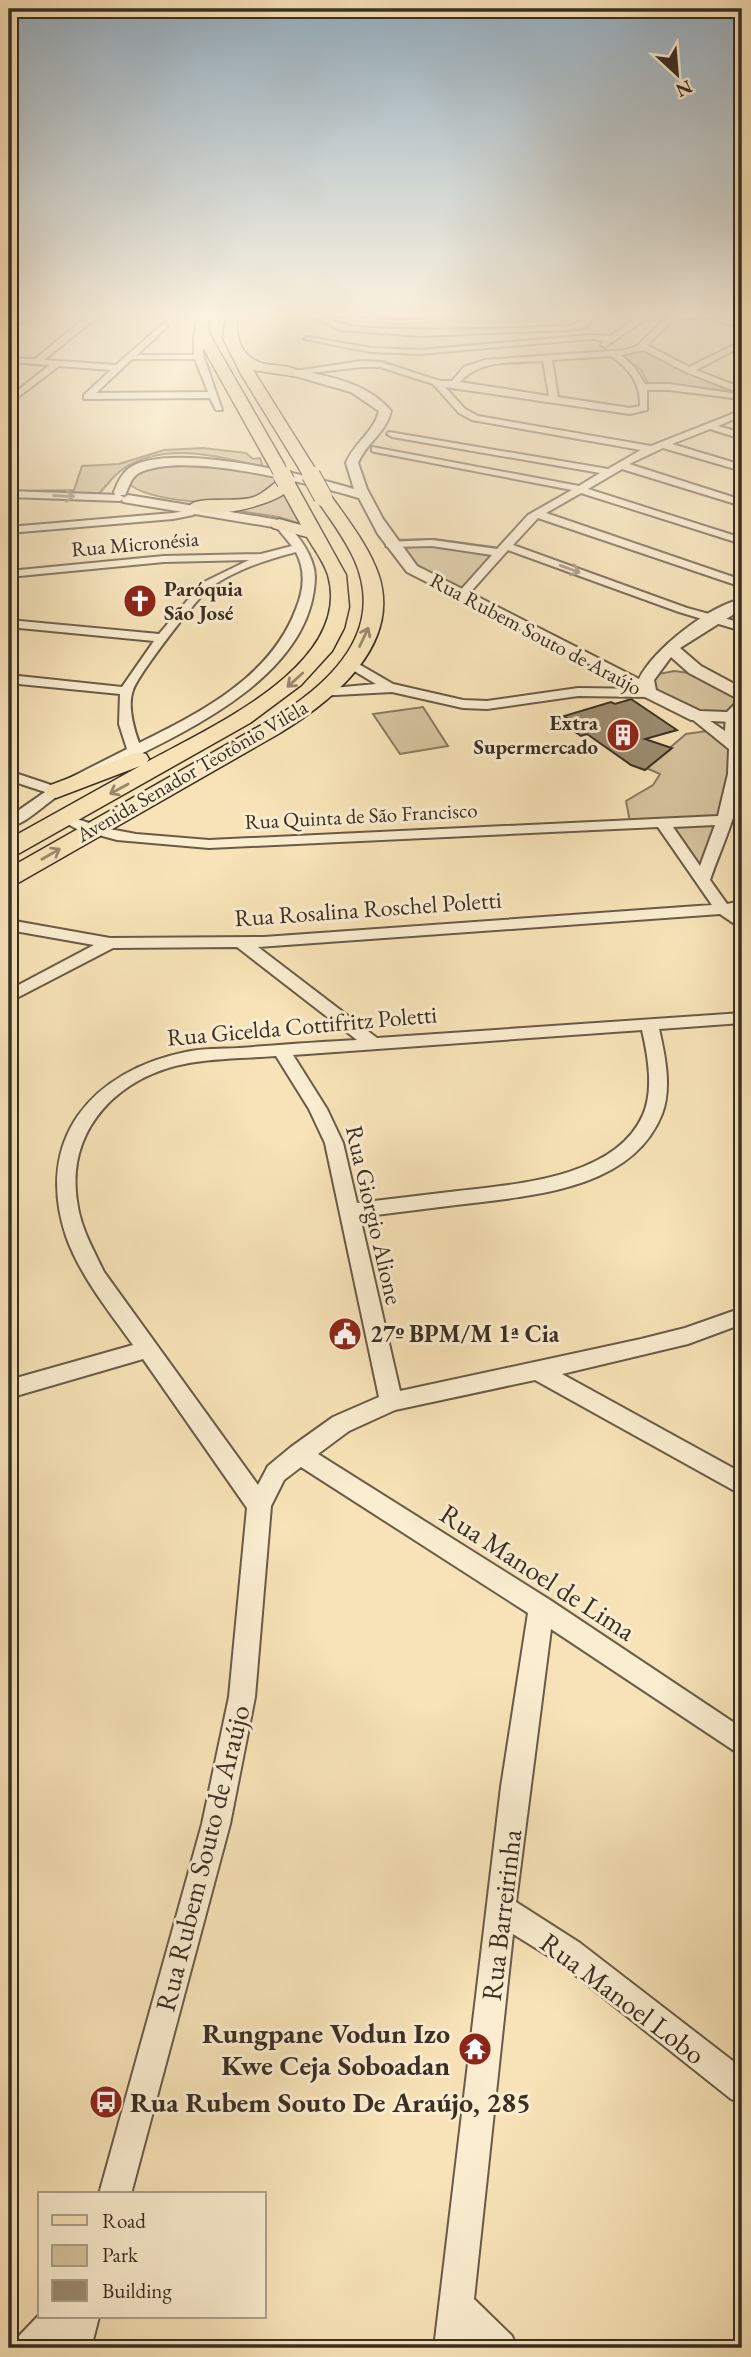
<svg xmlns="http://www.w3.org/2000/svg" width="751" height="2357" viewBox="0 0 751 2357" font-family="'EB Garamond',serif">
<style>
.green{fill:#d7c49e;stroke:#887960;stroke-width:2}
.building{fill:#9c8c70;stroke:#3a2e23;stroke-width:2}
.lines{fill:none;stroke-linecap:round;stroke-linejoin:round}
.minor-casing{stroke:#695b48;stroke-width:4}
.tertiary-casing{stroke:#695b48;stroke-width:4}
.primary-casing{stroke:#3a2e23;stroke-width:3}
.minor{fill:#faedd0;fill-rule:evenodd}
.tertiary{fill:#faedd0;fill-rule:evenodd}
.primary{fill:#f7e3b7;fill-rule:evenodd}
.primary-bridge-far1-casing{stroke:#3a2e23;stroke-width:16;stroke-linecap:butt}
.primary-bridge-casing{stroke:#3a2e23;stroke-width:20;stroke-linecap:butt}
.primary-bridge-far1{stroke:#f7e3b7;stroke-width:14}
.primary-bridge{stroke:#f7e3b7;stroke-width:18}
.oneway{stroke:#9a8e7a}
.oneway2{stroke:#98886d}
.labels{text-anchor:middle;stroke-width:6;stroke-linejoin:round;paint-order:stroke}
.far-street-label{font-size:21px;fill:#3a2e23;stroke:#faedd0}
.far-poi-label{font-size:21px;font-weight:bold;fill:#3a2e23;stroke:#faedd0;text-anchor:start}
.street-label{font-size:24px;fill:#3a2e23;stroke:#faedd0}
.poi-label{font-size:24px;font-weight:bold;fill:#3a2e23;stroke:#faedd0;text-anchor:start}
.near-street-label{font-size:28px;fill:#3a2e23;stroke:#faedd0}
.near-poi-label{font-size:28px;font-weight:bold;fill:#3a2e23;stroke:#faedd0;text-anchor:end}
</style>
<rect width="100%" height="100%" fill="#f7e3b7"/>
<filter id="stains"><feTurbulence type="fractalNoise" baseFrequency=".00286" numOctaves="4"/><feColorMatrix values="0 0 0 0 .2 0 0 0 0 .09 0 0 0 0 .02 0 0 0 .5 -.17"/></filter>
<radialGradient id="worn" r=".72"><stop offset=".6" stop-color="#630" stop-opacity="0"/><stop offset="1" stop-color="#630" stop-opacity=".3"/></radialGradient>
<path class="green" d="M 645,349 L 742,392 L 742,395 L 648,383 L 641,370 L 619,354 Z
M 203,448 L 246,453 L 253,459 L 260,458 L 263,467 C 219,456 164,441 123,469 C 112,476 106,488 96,496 L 15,491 L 74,490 L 82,466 L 119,464 L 164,450 Z
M 185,459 L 278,477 C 275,486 265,495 255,499 C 232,507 144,502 129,483 L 132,472 Z
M 285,493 L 301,524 L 279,517 L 232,510 Z
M 435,539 L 500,548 L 460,591 L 416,568 L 392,540 Z
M 674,671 L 689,673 L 739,696 L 742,704 L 729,715 L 707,717 L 652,693 L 653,675 Z
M 423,707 L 448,746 L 400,754 L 373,714 Z
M 714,730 L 734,748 L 720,819 L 630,822 L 626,801 L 653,785 L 660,774 L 646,768 L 686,734 Z
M 720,822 L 701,876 L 656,823 Z"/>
<path class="building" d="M 631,699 L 677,730 L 645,739 L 672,748 L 645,770 L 631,765 L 587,734 L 581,736 L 562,723 L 571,721 L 564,716 L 611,702 L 615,704 Z"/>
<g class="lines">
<defs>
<path id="minor" d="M 28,311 L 37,311 L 9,331 L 9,325 Z
M 108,311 L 120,311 L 91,322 L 44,360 L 116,365 L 165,322 L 168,326 L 137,355 L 194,355 L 194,335 L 198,325 L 204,325 L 203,355 L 222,410 L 216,410 L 210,398 L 84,399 L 84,395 L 111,370 L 59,366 L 9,404 L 9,397 L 50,365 L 9,362 L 9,358 L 35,359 L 85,318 ZM 132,359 L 195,359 L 208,392 L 96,393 Z
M 301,311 C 321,311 336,325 357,327 C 428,332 496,329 567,326 C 583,323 589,311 604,311 L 584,328 L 567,330 L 421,336 L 340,330 Z
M 452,311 L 481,311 L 425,318 L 324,316 L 320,314 L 324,312 L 425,314 Z
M 646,311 L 657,311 L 605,347 L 601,345 L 605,341 L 591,339 L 420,354 L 371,352 L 304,339 L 308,337 L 371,348 L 420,350 L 591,335 L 611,336 Z
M 728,311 L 715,316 L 742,324 L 742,328 L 705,317 L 674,319 L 647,345 L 689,367 L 742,341 L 742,346 L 696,370 L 742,388 L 742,394 L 686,372 L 643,350 L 621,355 L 635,368 L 645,384 L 669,384 L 738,394 L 741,395 L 741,399 L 669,390 L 647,390 L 647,410 L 630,414 L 445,387 L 465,409 L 478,416 L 651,446 L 742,410 L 742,416 L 718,426 L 742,433 L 742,439 L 710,429 L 672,444 L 742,465 L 742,471 L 663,448 L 629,464 L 742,500 L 742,506 L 622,469 L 588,489 L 742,538 L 742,544 L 581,493 L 546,513 L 742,580 L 742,587 L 538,518 L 513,545 L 687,608 L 742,623 L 742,631 L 679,612 L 508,550 L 466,597 L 458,597 L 458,593 L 492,555 L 432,546 L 390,547 L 386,546 L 386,542 L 432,540 L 497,549 L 528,515 L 572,490 L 375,452 L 372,451 L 372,447 L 579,486 L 600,473 L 392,437 L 387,434 L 389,432 L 608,469 L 641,450 L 472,420 L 459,413 L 433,384 L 380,367 L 362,367 L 292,375 L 288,372 L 362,361 L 381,362 L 440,381 L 452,381 L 464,367 L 485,360 L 626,350 L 637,346 L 669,315 ZM 611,356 C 629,368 641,384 640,406 L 630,408 L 558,397 L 552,360 ZM 543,361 L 549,396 L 460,382 C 480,359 514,363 543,361 Z
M 9,491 L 120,495 L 125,498 L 120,501 L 9,497 Z
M 198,502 L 203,505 L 193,515 L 173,519 L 9,533 L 9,527 L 173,513 L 186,511 Z
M 279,521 C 296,528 315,558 315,577 C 312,690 150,746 67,790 C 48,800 29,823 9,827 L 9,817 L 45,792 L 9,780 L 9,771 L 54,786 L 127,749 L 119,724 L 120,694 L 9,683 L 9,675 L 122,687 L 154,641 L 9,627 L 9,620 L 159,634 L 202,583 L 249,560 L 164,562 L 9,577 L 9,571 L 164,556 L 261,554 L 292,546 L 274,524 ZM 296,552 C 306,571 304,590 296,609 C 271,677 200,713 139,743 C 134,729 127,706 133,690 C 138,675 198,596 211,587 C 235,570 268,559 296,552 Z
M 350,659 L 393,684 L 463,700 L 487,701 L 578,688 L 649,689 L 655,693 L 649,697 L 578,696 L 487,709 L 463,708 L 392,692 L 317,696 L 316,693 L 322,689 L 376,684 L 346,666 L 346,660 Z
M 697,712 L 725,731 L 726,714 L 731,713 L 738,717 C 736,735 743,752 742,771 C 741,808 722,845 710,880 L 727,904 L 742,901 L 742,911 L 736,912 L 742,916 L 742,929 L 720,914 L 258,947 L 377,1038 L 742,1013 L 742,1023 L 659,1029 C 665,1055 672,1088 662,1114 C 631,1192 526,1196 456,1205 C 424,1209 392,1213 360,1217 L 400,1391 L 641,1339 L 685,1328 L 742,1308 L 742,1324 L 688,1344 L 562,1374 L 742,1473 L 742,1495 L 535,1380 L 395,1410 L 349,1431 L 318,1454 L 550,1600 L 742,1728 L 742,1756 L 551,1629 L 516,1902 L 580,1943 L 742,2068 L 742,2104 L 731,2099 L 560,1963 L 513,1934 L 474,2299 L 512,2336 L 517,2348 L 475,2348 L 469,2342 L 468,2348 L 434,2348 L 501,1787 L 528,1613 L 301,1467 L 284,1480 L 271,1506 L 255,1697 L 230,1824 L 131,2194 L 99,2194 L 202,1824 L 229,1697 L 247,1508 L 143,1359 L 9,1398 L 9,1380 L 133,1345 C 109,1311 80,1276 66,1236 C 34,1139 92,1071 186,1052 C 203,1048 222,1049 239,1048 C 278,1045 318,1042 357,1040 L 237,947 L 113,948 L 9,1002 L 9,990 L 94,945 L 9,930 L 9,920 L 110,938 L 264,937 L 712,905 L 658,827 L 209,848 L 117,840 L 77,829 L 58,819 L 65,815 L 104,828 L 136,834 L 209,840 L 718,816 L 728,774 L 729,749 L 692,719 L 690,716 ZM 715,825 L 700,866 L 673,827 ZM 642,1030 C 648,1056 654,1090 643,1115 C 615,1178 517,1184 458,1191 C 424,1195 391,1199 357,1203 L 343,1143 L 327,1109 L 293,1055 ZM 276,1056 L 309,1109 L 325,1143 L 379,1397 L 333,1417 L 291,1447 L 268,1466 L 258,1485 L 104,1272 C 93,1249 80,1227 77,1201 C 66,1128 120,1075 189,1063 C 217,1058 248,1058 276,1056 Z
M 40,2314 L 40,2317 L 99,2317 L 91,2348 L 57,2348 L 57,2346 L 55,2348 L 14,2348 L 19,2336 Z"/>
<path id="tertiary" d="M 292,369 C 327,376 367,382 391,411 C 386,433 366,443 358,463 L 367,489 L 383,519 L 417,566 L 639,679 C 654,649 709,606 742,599 L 742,609 L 680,648 L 701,666 L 742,688 L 742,701 L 689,673 L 671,657 L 654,680 L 656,690 L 700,711 L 727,712 L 736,703 L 742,701 L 742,715 L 731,722 L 691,720 L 643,696 L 611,675 L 407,572 L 378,534 L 359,498 C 310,484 184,450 139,473 C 131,477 129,487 125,495 L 115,495 L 114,492 C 117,484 121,475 128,469 C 166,440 309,475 354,489 L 346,463 C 354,443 374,432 379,411 L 351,392 L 288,374 L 288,370 Z
M 128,495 L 279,520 L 286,524 L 279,528 L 123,502 L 122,499 Z"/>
<path id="primary" d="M 201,311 L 213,311 L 207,327 L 211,337 L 284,464 L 282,467 L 270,467 L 268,464 L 197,337 L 195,327 Z
M 227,311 L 239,311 C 234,334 239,359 266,364 C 277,366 291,365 299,372 L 292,376 L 253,370 L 314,467 L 312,470 L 300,470 L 241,374 L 223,338 Z
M 286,477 L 295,483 L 346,575 L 349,607 L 344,628 L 332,651 L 301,685 L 250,723 L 18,854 L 9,856 L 9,839 L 140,766 L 56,798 L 48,796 L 44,791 L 48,786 L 138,752 L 146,754 L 149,759 L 147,762 C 208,728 354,665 328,575 C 324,562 314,549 307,537 L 273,528 L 270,524 L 279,519 L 301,525 L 284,494 C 266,506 206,523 190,505 C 199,496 238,503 254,497 C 266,493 275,480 286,477 Z
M 323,492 L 329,493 C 347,519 369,546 379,576 C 401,646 332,701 280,733 L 18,883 L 9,885 L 9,868 L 279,715 C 332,681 385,631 355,561 C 345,538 329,518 315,497 Z"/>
</defs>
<use href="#minor" class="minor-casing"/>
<use href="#tertiary" class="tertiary-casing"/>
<use href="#primary" class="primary-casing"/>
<use href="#minor" class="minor"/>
<use href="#tertiary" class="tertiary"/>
<use href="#primary" class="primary"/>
<defs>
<path id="primary-bridge-far1" d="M 276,464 L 283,477
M 306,467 L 312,477"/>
<path id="primary-bridge" d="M 282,475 L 286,482
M 311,475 L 323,497"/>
</defs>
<use href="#primary-bridge-far1" class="primary-bridge-far1-casing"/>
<use href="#primary-bridge" class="primary-bridge-casing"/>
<use href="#primary-bridge-far1" class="primary-bridge-far1"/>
<use href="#primary-bridge" class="primary-bridge"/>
</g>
<defs><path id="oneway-shaft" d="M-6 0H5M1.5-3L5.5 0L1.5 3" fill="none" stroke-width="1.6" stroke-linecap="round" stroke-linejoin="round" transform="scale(1.75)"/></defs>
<g class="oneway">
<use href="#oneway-shaft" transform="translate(64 496) rotate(2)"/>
<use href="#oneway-shaft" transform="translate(570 569) rotate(20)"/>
</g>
<g class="oneway2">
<use href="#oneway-shaft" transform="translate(364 637) rotate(-65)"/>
<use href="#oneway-shaft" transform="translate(295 680) rotate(138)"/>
<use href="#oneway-shaft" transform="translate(119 789) rotate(151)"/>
<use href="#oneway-shaft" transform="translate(51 854) rotate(-30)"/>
</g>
<linearGradient id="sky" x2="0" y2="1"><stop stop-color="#94aec0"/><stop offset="0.49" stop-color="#fbf2df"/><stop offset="1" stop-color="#fbf2df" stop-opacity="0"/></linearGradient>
<rect width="751" height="641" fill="url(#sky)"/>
<defs>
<symbol id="church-disc" viewBox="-11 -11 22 22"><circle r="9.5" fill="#8f2418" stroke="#faedd0"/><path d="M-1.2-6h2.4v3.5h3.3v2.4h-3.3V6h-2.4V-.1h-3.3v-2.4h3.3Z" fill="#fff"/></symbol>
<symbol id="building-disc" viewBox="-11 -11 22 22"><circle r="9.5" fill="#8f2418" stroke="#faedd0"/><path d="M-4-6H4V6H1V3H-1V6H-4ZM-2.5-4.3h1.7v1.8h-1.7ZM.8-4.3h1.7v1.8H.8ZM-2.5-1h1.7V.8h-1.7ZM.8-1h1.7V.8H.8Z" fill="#fff"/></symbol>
<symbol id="civic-disc" viewBox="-11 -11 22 22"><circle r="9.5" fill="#8f2418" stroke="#faedd0"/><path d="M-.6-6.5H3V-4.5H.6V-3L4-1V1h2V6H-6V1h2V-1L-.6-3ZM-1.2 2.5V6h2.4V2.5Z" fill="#fff"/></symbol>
<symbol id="temple-disc" viewBox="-11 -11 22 22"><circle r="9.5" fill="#8f2418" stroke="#faedd0"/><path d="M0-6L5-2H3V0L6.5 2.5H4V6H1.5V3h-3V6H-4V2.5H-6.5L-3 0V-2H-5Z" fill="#fff"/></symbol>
<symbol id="bus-disc" viewBox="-11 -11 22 22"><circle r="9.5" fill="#8f2418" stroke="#faedd0"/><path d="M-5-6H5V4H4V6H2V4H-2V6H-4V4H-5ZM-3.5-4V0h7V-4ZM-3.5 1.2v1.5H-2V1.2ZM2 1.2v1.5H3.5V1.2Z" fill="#fff"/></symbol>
</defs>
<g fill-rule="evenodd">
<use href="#church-disc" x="121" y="582" width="38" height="38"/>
<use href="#building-disc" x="604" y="716" width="38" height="38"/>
<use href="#civic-disc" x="326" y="1315" width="38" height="38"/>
<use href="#temple-disc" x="456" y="2030" width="38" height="38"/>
<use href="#bus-disc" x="87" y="2083" width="38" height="38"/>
</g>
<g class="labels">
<g class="far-street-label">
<text transform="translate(135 544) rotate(-5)" y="7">Rua Micronésia</text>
<text transform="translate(536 634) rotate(28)" y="7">Rua Rubem Souto de Araújo</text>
<text transform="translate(192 771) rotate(-30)" y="7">Avenida Senador Teotônio Vilela</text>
<text transform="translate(361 816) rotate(-3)" y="7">Rua Quinta de São Francisco</text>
</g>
<g class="far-poi-label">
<text x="164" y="596">Paróquia<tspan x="164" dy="24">São José</tspan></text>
<text x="598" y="730" text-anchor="end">Extra<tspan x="598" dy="24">Supermercado</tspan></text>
</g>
<g class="street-label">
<text transform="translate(368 909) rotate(-4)" y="8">Rua Rosalina Roschel Poletti</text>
<text transform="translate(302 1026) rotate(-5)" y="8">Rua Gicelda Cottifritz Poletti</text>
<text transform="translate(374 1215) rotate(77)" y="8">Rua Giorgio Alione</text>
</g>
<g class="poi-label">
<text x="370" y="1342">27º BPM/M 1ª Cia</text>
</g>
<g class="near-street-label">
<text transform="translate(538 1572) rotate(33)" y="10">Rua Manoel de Lima</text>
<text transform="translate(202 1858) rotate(-76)" y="10">Rua Rubem Souto de Araújo</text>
<text transform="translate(501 1915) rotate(-83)" y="10">Rua Barreirinha</text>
<text transform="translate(623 1998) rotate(37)" y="10">Rua Manoel Lobo</text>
</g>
<g class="near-poi-label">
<text x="450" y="2043">Rungpane Vodun Izo<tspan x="450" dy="32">Kwe Ceja Soboadan</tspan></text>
<text x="130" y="2112" text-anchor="start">Rua Rubem Souto De Araújo, 285</text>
</g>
</g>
<rect width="751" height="2357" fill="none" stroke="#f7e3b7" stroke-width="35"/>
<rect x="10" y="10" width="730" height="2336" fill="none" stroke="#3a2e23" stroke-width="3.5"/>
<rect x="18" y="18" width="716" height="2322" fill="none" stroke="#3a2e23" stroke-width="2"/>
<rect x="38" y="2192" width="228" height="126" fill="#faedd0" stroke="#ada18b" stroke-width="2"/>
<rect x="52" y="2215" width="35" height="10" fill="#f7e3b7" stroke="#ada18b" stroke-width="2"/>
<text x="102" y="2228" font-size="21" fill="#3a2e23">Road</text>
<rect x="52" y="2245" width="35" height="21" fill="#d7c49e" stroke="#ada18b" stroke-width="2"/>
<text x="102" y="2262" font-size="21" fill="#3a2e23">Park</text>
<rect x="52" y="2280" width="35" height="21" fill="#9c8c70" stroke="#ada18b" stroke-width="2"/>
<text x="102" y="2298" font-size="21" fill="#3a2e23">Building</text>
<g transform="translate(677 74) rotate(154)" stroke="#faedd0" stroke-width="5" paint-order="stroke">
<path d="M0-5L12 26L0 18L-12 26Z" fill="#3a2e23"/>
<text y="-10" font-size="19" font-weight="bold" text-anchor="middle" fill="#3a2e23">N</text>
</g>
<rect width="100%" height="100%" filter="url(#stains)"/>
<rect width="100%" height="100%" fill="url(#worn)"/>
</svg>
